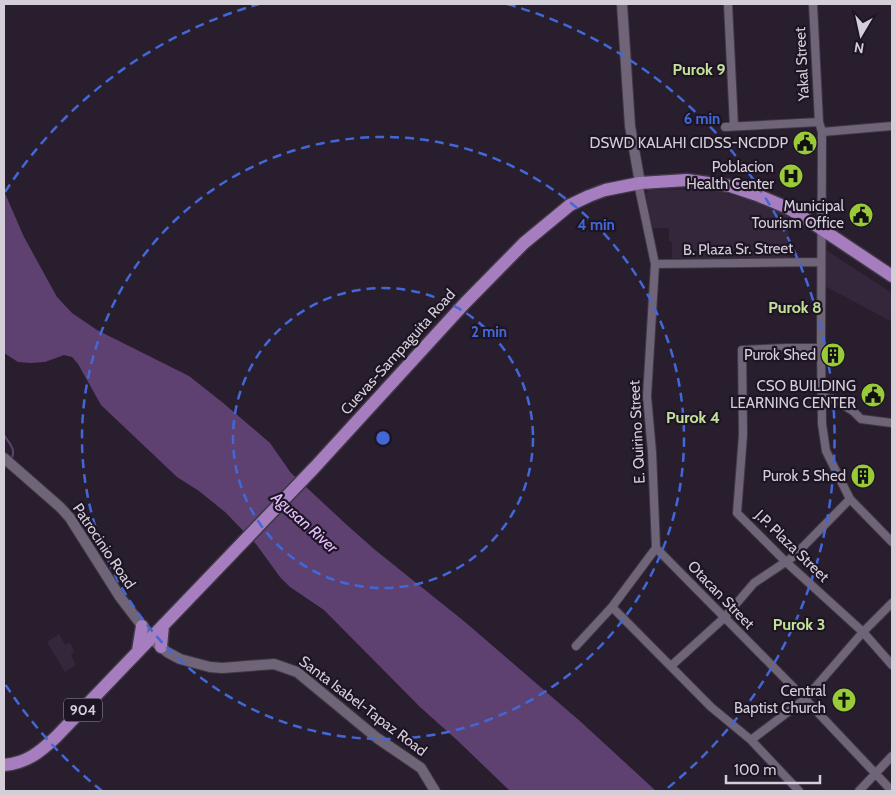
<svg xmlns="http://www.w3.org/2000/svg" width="896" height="795" viewBox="0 0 896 795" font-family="Cabin,sans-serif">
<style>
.built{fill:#34273c}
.water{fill:#5e4071}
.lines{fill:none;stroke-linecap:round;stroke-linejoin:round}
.stream{stroke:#5e4071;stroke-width:2}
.minor-casing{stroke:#403845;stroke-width:10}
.tertiary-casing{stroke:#403845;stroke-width:12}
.primary-casing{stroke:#403845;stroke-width:15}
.minor{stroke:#706578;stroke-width:8}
.tertiary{stroke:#706578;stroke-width:10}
.primary{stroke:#a67ebf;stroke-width:12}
.ring{fill:none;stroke:#4268d8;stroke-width:2.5;stroke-dasharray:9 6}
.labels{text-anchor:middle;stroke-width:4.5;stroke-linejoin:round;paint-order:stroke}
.shield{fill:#1e1524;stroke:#9d96a3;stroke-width:1}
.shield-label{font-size:14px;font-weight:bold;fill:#d4ced9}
.street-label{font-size:15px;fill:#d4ced9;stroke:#1e1524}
.poi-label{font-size:15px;fill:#d4ced9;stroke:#1e1524;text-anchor:end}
.neighbourhood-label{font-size:16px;font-weight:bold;fill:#c3e199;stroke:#1e1524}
.water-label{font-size:16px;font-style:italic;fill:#e6c0fe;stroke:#1e1524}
.centre{fill:#4268d8;stroke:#1e1524;stroke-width:2.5}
.ring-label{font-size:15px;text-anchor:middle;font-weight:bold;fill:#4268d8;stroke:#1e1524;stroke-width:4.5;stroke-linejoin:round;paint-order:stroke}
</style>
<rect width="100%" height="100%" fill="#281e2e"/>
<path class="built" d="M 698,189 L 724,193 L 748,199 L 776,210 L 788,216 L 789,258 L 672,258 L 672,242 L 669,241 L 669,228 L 652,228 L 646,194 L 648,190 Z
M 824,249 L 892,293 L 892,322 L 823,285 Z
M 59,634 L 65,645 L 70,643 L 75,652 L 71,654 L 76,665 L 65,672 L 47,642 Z"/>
<path class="water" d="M 4,191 L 24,237 L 57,297 L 72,313 L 97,330 L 189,376 L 222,402 L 270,443 L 291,473 L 348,526 L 374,549 L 465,622 L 581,722 L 656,791 L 510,791 L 458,741 L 420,707 L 324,610 L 290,587 L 280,577 L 256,544 L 225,512 L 199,491 L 177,477 L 101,405 L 78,364 L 72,357 L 64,355 L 45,362 L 31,363 L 18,362 L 4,353 Z"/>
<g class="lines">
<path class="stream" d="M 4,435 C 9,443 17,450 11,459
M 4,469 L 7,465"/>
<defs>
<path id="minor" d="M 728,4 L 734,126
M 813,4 L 819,122
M 725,127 L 819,122 L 822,132 L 892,126
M 822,132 L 821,348 L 822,424 L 826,451 L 850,499 L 892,542
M 655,264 L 821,262
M 821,348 L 786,348 L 742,350 L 743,435 L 737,513 L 786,562 L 863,632 L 892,665
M 821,396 L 837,401 L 853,411 L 861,419 L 892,423
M 656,548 L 805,699 L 892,791
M 612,607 L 711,707 L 751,740 L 799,791
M 576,646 L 612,607 L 656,548 L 652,452 L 647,396 L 655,264 L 638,183
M 671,666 L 724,618 L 754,583 L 793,557 L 850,499
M 751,740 L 805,699 L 863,632 L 892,603
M 859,791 L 892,756"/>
<path id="tertiary" d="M 622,4 L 630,126 L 640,183
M 4,458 L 60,507 L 70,518 L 120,597 L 146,631
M 155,642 L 167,652 L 180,659 L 210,667 L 222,668 L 274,664 L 297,672 L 377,738 L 421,768 L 435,791"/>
<path id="primary" d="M 161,647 L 163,625
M 138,651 L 142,626
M 4,765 C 27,763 40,752 56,737 L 315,467 L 465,303 L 524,243 L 570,205 L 589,196 L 605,190 L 640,183 L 687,180 L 730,186 L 757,195 L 788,208 L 820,228 L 892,276"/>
</defs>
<use href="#minor" class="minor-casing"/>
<use href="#tertiary" class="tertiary-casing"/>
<use href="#primary" class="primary-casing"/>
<use href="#minor" class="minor"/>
<use href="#tertiary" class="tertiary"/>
<use href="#primary" class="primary"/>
</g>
<g class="ring">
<circle cx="383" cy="438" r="150"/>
<circle cx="383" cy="438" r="301"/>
<path d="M102 791A451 451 0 0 1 5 684M5 192A451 451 0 0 1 259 4M507 4A451 451 0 0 1 664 791"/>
</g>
<defs>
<symbol id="civic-disc" viewBox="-11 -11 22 22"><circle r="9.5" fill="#98cb37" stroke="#1e1524"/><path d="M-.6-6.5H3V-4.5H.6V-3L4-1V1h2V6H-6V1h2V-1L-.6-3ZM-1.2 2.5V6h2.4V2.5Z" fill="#111"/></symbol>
<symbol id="hospital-disc" viewBox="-11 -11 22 22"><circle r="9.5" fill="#98cb37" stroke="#1e1524"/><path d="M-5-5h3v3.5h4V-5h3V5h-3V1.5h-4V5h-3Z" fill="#111"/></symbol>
<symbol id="building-disc" viewBox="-11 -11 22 22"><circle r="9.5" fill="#98cb37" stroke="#1e1524"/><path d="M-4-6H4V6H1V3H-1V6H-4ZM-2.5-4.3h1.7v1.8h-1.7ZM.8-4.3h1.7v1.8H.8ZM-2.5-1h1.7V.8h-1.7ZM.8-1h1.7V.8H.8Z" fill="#111"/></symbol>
<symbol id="church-disc" viewBox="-11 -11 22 22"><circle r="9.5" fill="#98cb37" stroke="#1e1524"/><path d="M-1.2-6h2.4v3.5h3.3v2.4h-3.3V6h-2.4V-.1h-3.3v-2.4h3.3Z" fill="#111"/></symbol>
</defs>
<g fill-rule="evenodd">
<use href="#civic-disc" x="791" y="129" width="28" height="28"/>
<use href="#hospital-disc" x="777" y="162" width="28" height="28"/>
<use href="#civic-disc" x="847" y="201" width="28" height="28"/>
<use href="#building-disc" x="819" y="341" width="28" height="28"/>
<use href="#civic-disc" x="859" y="381" width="28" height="28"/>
<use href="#building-disc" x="849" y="462" width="28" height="28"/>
<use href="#church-disc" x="830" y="686" width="28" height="28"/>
</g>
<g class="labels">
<rect class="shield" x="64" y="698.5" width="38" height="23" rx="4"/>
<g class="shield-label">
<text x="83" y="715">904</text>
</g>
<g class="street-label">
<text transform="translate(802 64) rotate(-93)" y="5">Yakal Street</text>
<text transform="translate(738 249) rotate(-1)" y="5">B. Plaza Sr. Street</text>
<text transform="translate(398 352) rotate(-48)" y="5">Cuevas-Sampaguita Road</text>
<text transform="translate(637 432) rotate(-93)" y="5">E. Quirino Street</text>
<text transform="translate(104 546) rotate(56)" y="5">Patrocinio Road</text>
<text transform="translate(792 546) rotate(44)" y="5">J.P. Plaza Street</text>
<text transform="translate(721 595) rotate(46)" y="5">Otacan Street</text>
<text transform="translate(363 706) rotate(37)" y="5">Santa Isabel-Tapaz Road</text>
</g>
<g class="poi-label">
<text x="788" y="148">DSWD KALAHI CIDSS-NCDDP</text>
<text x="774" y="172">Poblacion<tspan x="774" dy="17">Health Center</tspan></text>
<text x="844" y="211">Municipal<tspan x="844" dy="17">Tourism Office</tspan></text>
<text x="816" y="360">Purok Shed</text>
<text x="856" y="391">CSO BUILDING<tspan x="856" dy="17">LEARNING CENTER</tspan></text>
<text x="846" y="481">Purok 5 Shed</text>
<text x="826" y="696">Central<tspan x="826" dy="17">Baptist Church</tspan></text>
</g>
<g class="neighbourhood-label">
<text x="699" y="75">Purok 9</text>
<text x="795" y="313">Purok 8</text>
<text x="693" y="423">Purok 4</text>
<text x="799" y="630">Purok 3</text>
</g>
<g class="water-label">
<text transform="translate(305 522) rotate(42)" y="6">Agusan River</text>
</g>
</g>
<circle cx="383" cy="438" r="8" class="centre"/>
<g class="ring-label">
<text x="702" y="124">6 min</text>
<text x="596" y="230">4 min</text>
<text x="489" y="337">2 min</text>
</g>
<rect width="896" height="795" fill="none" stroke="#d4ced9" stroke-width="10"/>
<g transform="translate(861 35) rotate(189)" stroke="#1e1524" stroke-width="4" paint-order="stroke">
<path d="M0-4L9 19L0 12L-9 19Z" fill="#d4ced9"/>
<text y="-8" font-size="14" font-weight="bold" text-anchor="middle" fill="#d4ced9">N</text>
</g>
<path d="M726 775v8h94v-8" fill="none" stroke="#d4ced9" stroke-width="2.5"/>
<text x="734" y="775" font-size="15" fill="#d4ced9" stroke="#1e1524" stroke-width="4" paint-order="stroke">100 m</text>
</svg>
